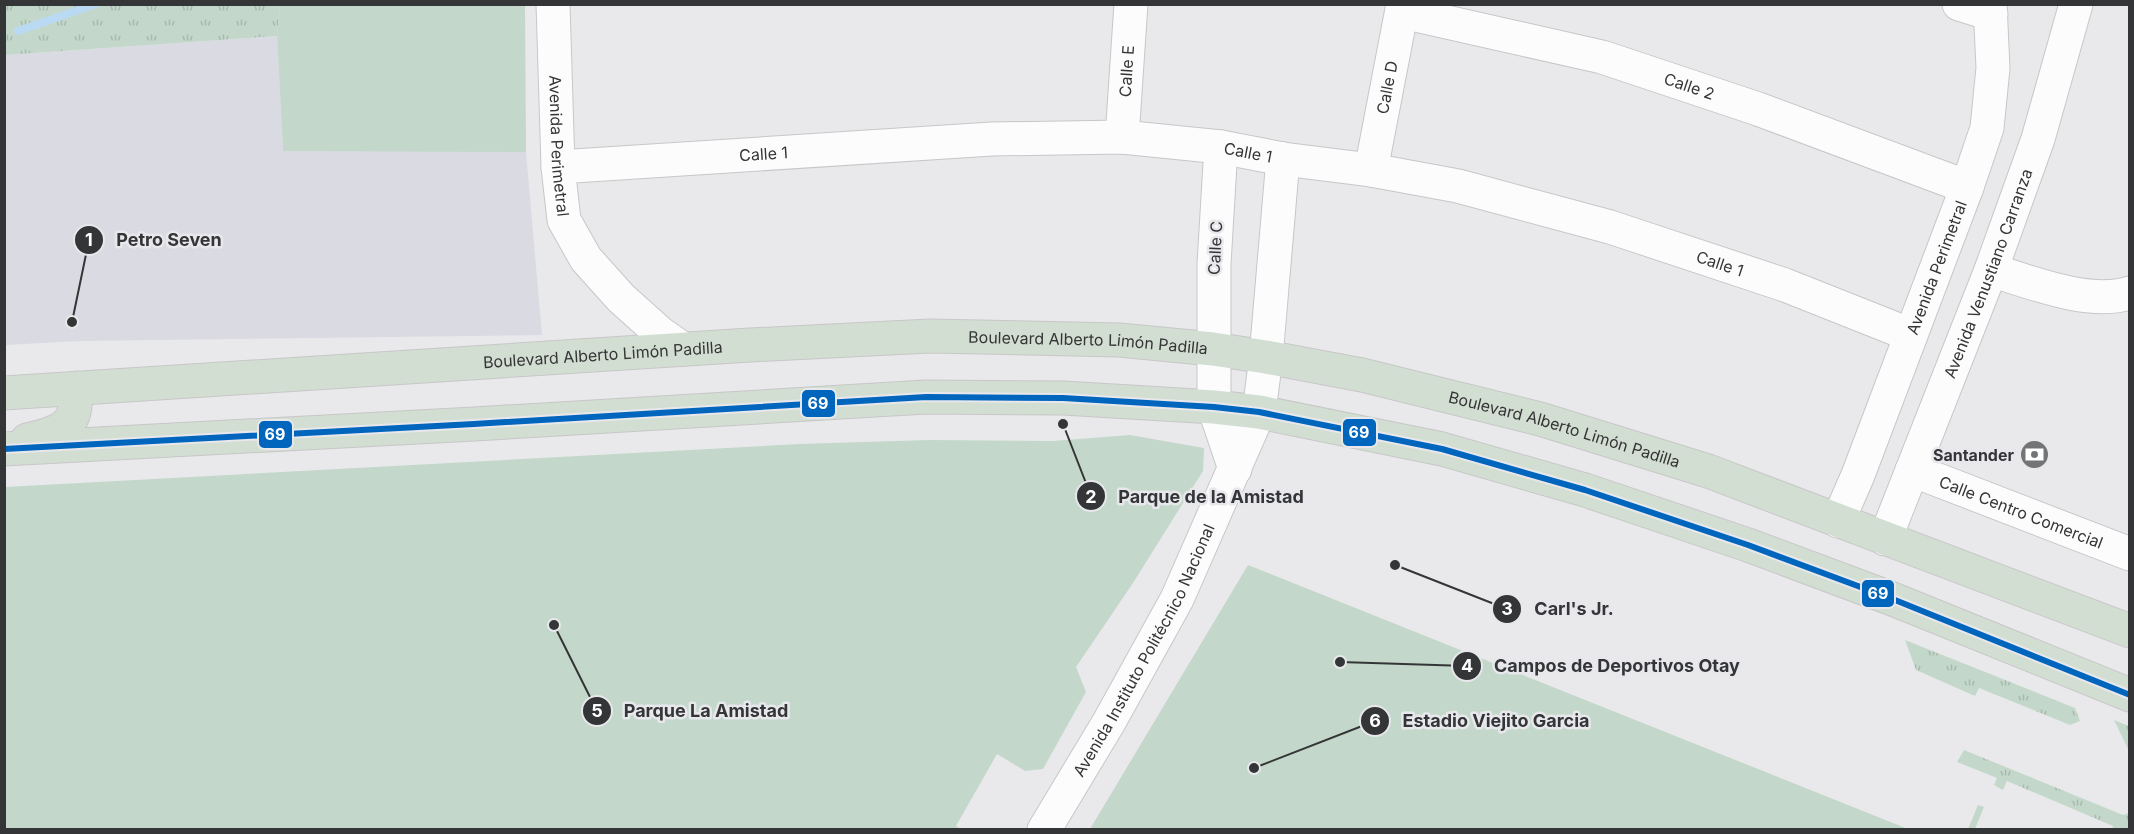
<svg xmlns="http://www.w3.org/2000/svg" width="2134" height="834" viewBox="0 0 2134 834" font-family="Inter,sans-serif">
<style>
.built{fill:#dadbe2}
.grass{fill:url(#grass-tufts)}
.green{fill:#c3d8ca}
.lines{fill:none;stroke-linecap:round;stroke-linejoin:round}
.stream{stroke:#badaf4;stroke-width:8}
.minor-casing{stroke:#c6c7c8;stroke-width:35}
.highway-casing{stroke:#c7c7c8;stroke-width:35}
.minor{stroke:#fcfcfc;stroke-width:33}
.highway{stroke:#d3ded2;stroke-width:33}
.bus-1-casing{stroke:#e8e8ec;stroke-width:10}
.bus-1{stroke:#0065bd;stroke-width:6}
.labels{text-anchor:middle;stroke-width:5;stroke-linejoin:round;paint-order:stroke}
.street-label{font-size:16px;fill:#343536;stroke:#e8e8ec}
.poi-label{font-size:16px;font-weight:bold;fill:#343536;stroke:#e8e8ec;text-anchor:end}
.leader{fill:none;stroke:#343536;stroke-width:2}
.callout-dot{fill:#343536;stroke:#e8e8ec;stroke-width:2}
.mark-label{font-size:18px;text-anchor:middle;font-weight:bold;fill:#fff}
.callout-label{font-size:18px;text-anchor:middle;font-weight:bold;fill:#343536;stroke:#e8e8ec;stroke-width:5;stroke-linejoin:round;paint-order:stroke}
.line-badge{stroke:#e8e8ec;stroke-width:2}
.badge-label{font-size:16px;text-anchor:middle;font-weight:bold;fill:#fff}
</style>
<defs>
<pattern id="grass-tufts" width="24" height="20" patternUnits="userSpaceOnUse" patternTransform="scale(1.5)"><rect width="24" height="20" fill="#c3d8ca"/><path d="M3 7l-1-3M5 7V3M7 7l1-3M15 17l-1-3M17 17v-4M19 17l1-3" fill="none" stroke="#a8baae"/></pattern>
</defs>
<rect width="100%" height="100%" fill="#e9e9eb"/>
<path class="built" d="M 277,36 L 283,151 L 498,149 L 526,152 L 542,335 L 81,341 L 5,345 L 5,55 Z"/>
<path class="grass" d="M 5,4 L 280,4 L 280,5 L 277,36 L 5,55 Z
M 1905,640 L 2075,708 L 2080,721 L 2070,725 L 1979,688 L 1975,696 L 1916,670 Z
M 2114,720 L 2129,726 L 2129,751 Z
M 1964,750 L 2123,815 L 2129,813 L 2129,829 L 2112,829 L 2113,826 L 2007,781 L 2003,790 L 1994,785 L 1997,778 L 1957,762 Z
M 1978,805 L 1984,807 L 1975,829 L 1968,829 Z"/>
<path class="green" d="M 280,5 L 525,5 L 526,152 L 283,151 L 277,36 Z
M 1130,435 L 1204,448 L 1203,471 L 1133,583 L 1076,667 L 1086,692 L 1043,769 L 1025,771 L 997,754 L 956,826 L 961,829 L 5,829 L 5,487 L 799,444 L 929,440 L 1053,441 Z
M 1248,565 L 1908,829 L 1090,829 Z"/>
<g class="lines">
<path class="stream" d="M 18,31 L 96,4"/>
<defs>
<g id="minor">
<path id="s1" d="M 553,4 L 558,167 L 564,220 L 586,259 L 621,298 L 660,333 L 683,349"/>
<path d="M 1959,4 L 1991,14"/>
<path id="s2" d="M 1402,12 L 1602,57 L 1758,109 L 1967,187"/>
<path id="s3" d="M 1122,137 L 1131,4"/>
<path d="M 1221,147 L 1214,264 L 1214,407 L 1235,469"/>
<path id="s4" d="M 558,167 L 992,139 L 1122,137 L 1221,147 L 1283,159 L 1371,170 L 1458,186 L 1610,227 L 1785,285 L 1911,335"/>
<path id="s5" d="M 1371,170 L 1403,4"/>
<path d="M 1991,270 C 2030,282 2089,306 2130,293"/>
<path id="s6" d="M 1912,470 L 2130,554"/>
<path id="s7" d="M 1838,521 L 1858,475 L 1967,187 L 1987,128 L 1993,68 L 1990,4"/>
<path id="s8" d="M 1885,539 L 1991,270 L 2038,139 L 2076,4"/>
<path id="s9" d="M 1044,830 L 1109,722 L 1177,599 L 1259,412 L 1266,357 L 1283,159"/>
</g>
<g id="highway">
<path id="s10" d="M 4,393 L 750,345 L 930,336 L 1119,340 L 1213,349 L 1266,357 L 1362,375 L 1540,419 L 1708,471 L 2130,631"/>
<path d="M 27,440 C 43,436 69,432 74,412 C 76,405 75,396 76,388"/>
<path d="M 4,449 L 474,424 L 926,397 L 1063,398 L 1214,407 L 1259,412 L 1442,449 L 1585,490 L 1748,545 L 1890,598 L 2130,695"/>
</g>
</defs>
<use href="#minor" class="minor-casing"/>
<use href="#highway" class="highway-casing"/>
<use href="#minor" class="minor"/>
<use href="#highway" class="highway"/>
<defs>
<path id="bus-1" d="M 4,449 L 474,424 L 926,397 L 1063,398 L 1214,407 L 1259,412 L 1442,449 L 1585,490 L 1748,545 L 1890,598 L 2130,695"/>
</defs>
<use href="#bus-1" class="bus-1-casing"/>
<use href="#bus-1" class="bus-1"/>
</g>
<defs>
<symbol id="bank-disc" viewBox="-11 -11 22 22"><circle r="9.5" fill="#737475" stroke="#e8e8ec"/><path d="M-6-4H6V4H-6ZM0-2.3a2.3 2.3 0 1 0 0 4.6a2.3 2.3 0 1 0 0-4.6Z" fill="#fff"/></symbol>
</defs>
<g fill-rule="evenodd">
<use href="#bank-disc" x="2018" y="438" width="33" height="33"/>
</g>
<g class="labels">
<g class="street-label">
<text dy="6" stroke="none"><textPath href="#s3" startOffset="66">Calle E</textPath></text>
<text dy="6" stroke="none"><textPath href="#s2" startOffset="297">Calle 2</textPath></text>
<text dy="6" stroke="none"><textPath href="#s5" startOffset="84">Calle D</textPath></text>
<text dy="6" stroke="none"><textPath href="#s1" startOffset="142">Avenida Perimetral</textPath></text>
<text dy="6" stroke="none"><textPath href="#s4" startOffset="692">Calle 1</textPath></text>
<text dy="6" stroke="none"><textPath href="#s4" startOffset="206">Calle 1</textPath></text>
<text transform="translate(1215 248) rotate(-87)" y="6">Calle C</text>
<text dy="6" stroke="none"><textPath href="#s4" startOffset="1178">Calle 1</textPath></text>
<text dy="6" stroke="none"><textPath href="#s7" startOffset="272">Avenida Perimetral</textPath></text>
<text dy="6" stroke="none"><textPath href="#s8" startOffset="285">Avenida Venustiano Carranza</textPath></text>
<text dy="6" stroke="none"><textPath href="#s10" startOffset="1086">Boulevard Alberto Limón Padilla</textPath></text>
<text dy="6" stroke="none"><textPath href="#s10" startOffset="600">Boulevard Alberto Limón Padilla</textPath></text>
<text dy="6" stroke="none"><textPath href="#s10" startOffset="1572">Boulevard Alberto Limón Padilla</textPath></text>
<text dy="6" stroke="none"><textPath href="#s6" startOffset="117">Calle Centro Comercial</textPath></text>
<text dy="6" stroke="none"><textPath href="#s9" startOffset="206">Avenida Instituto Politécnico Nacional</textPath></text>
</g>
<g class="poi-label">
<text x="2014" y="461">Santander</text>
</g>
</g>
<path class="leader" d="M72 322L89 240M1063 424L1091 496M1395 565L1507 609M1340 662L1467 666M554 625L597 711M1254 768L1375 721"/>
<g class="callout-dot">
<circle cx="72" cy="322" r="6"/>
<circle cx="1063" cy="424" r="6"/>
<circle cx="1395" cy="565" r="6"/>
<circle cx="1340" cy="662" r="6"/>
<circle cx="554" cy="625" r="6"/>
<circle cx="1254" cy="768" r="6"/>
<circle cx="89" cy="240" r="15"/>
<circle cx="1091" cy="496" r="15"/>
<circle cx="1507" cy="609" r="15"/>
<circle cx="1467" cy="666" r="15"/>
<circle cx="597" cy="711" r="15"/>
<circle cx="1375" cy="721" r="15"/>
</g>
<g class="mark-label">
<text x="89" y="246">1</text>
<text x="1091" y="503">2</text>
<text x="1507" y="615">3</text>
<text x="1467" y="672">4</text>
<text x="597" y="717">5</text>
<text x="1375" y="727">6</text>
</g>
<g class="callout-label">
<text x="169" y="246">Petro Seven</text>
<text x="1211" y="503">Parque de la Amistad</text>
<text x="1574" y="615">Carl's Jr.</text>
<text x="1617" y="672">Campos de Deportivos Otay</text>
<text x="706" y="717">Parque La Amistad</text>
<text x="1496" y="727">Estadio Viejito Garcia</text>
</g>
<g class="line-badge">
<rect x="801" y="389" width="35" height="29" rx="6" fill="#0065bd"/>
<rect x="1342" y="418" width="35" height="29" rx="6" fill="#0065bd"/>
<rect x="258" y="420" width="35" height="29" rx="6" fill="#0065bd"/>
<rect x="1861" y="579" width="34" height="29" rx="6" fill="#0065bd"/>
</g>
<g class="badge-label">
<text x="818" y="409">69</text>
<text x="1359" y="438">69</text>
<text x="275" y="440">69</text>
<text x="1878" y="599">69</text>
</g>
<rect width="2134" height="834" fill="none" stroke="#343536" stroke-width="12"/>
</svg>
